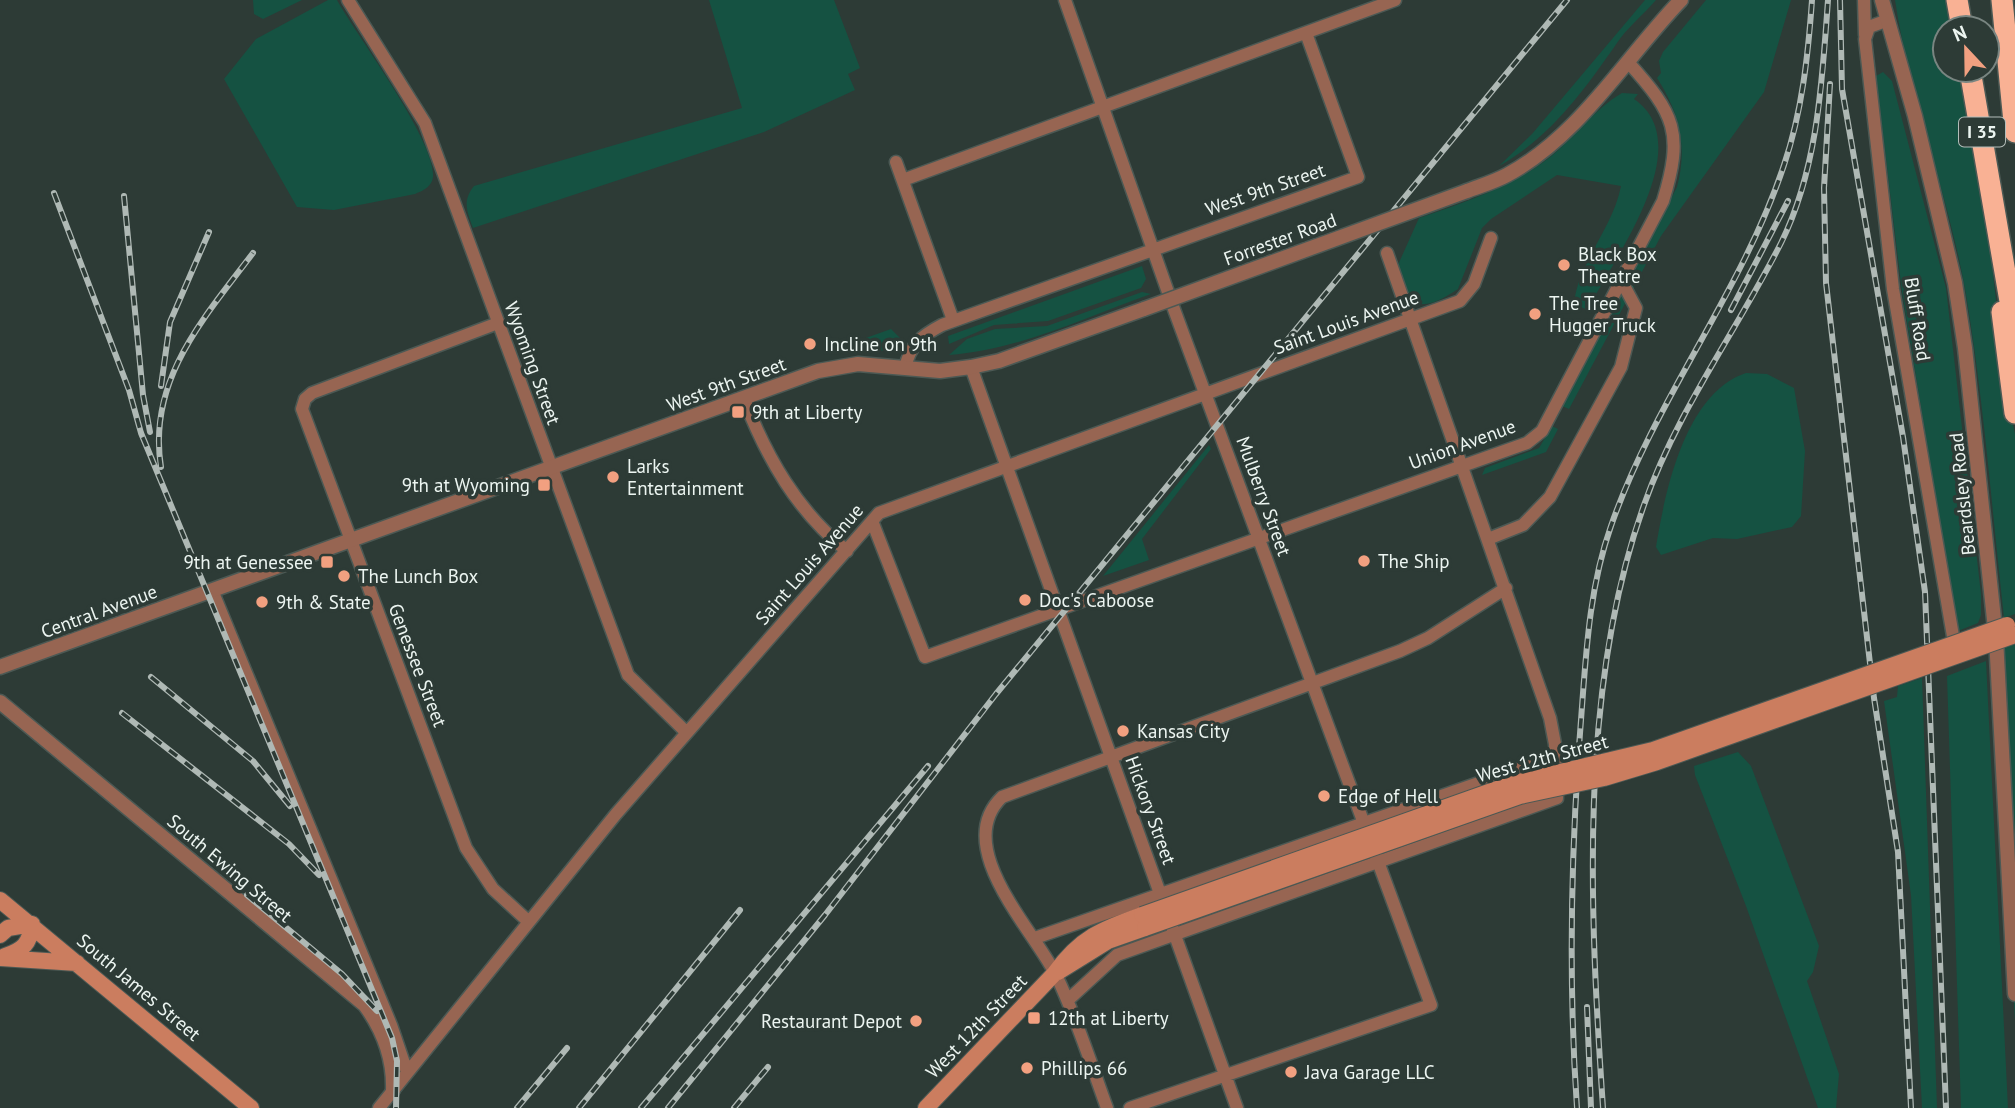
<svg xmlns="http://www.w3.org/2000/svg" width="2015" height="1108" viewBox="0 0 2015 1108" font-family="'PT Sans',sans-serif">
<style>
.green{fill:#155242}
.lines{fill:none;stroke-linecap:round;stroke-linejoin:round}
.minor-casing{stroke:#4c5954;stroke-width:15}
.tertiary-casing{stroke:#4c5954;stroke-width:17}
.secondary-casing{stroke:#4c5954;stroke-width:18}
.motorway-casing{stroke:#4c5954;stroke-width:24}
.minor{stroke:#976552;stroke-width:12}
.tertiary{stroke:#976552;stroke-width:14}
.secondary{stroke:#cb7d5f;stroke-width:16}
.motorway{stroke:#f9b194;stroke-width:21}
.rail-casing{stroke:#afb9b5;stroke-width:6}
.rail{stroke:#2d3b36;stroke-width:3.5;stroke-dasharray:10;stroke-linecap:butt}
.tertiary-bridge-casing{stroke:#4c5954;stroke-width:17;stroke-linecap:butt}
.secondary-bridge-casing{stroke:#4c5954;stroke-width:18;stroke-linecap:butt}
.tertiary-bridge{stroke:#976552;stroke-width:14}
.secondary-bridge{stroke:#cb7d5f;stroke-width:16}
.poi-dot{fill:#f2a080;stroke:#2d3b36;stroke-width:2.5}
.labels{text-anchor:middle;stroke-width:7;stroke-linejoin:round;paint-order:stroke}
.shield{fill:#2d3b36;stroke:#b3bdb9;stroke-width:2}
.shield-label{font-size:18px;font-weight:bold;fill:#ecf5f1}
.street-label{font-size:19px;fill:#ecf5f1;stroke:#2d3b36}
.poi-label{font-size:19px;fill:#ecf5f1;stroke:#2d3b36;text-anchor:start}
</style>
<rect width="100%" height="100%" fill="#2d3b36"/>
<path class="green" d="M 253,0 L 302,0 L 263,19 L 254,14 Z
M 328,0 L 337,0 C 354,32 444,151 432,181 C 429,188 422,191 415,194 L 334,210 L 297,207 L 224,79 L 256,39 Z
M 709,0 L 834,0 L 860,68 L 848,74 L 855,90 L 764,132 L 473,228 C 467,211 462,201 474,186 L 742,108 Z
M 1645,0 L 1656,0 C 1644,14 1626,29 1617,43 C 1585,89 1550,138 1499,166 L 1532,134 Z
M 1706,0 L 1791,0 L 1764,92 L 1661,236 L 1569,409 L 1562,406 L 1677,187 C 1688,146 1679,112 1657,78 L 1661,73 L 1659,61 L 1663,52 Z
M 1895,0 L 1946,0 L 1952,28 L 1945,28 L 1945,70 L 1961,70 L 1984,195 L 2007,396 L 2015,434 L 2015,614 L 2004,618 C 1992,511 1984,402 1966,295 C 1949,195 1910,100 1895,0 Z
M 1883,72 L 1892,81 L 1946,288 L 1981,594 L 1981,615 L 1978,623 L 1958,631 L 1902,292 L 1876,76 Z
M 1622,93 L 1638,94 L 1634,99 C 1700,144 1614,259 1587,310 L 1574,303 C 1579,261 1613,228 1621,186 L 1557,175 L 1491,219 L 1482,228 L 1458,289 C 1419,315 1411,307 1397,267 L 1419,218 C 1465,202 1511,187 1550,157 C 1575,137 1594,109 1622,93 Z
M 1142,266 L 1146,279 L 1141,288 L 1048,321 L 994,325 L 949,344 L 948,336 Z
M 1142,292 L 1151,294 C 1086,317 1019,350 949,355 L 967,339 L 995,329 L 1047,326 Z
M 891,329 L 900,338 L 892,351 L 860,350 L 860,340 Z
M 1746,373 L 1767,374 L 1794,388 L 1805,451 L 1801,516 L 1792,527 L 1737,539 L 1713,538 L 1661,555 L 1656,547 C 1665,492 1685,393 1746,373 Z
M 1552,426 L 1558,429 L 1546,452 L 1482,475 L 1485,468 L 1539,448 Z
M 1209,445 L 1211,449 L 1142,539 L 1149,560 L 1103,576 Z
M 2015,636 L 2015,1020 L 1992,644 Z
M 1986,661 L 2008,1108 L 1961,1108 L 1947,676 Z
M 1922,678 L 1937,1108 L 1922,1108 L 1911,895 L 1884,701 L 1897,697 L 1898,686 Z
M 1738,752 L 1751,766 L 1819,946 L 1813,972 L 1807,981 L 1839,1074 L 1836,1108 L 1818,1108 L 1746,906 L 1695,775 L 1694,766 Z"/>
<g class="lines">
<defs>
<path id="minor" d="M 348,0 L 425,123 L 628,675 L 686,732
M 1065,0 L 1175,312 L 1431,1005 L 1130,1108
M 1864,0 L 1865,35
M 1888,20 L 1869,27 L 1865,39 L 1893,289 L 1953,636
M 896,162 L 953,320
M 903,180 L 1395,0
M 498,323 L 312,393 L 305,399 L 302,409 L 466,848 L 493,889 L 529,922
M 971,367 L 1237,1108
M 905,368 C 910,345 921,336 942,325 L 1358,177 L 1306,33
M 744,399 C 767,458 797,511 847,551
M 872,521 L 925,657 L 1527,443 L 1542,431 L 1663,201 C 1684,133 1675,114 1628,62
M 1488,539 L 1523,525 L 1550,497 L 1621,367 L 1636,308 L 1621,280
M 212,590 L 391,1025 L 407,1072
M 1035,938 L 1553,757
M 1068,1000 L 1117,955 L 1557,798 L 1555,744 L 1550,718 L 1387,253
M 379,1108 L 616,814 L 879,513 L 1460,301 L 1474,284 L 1491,238
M 1107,1108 C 1091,1064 1077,1019 1057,977 C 1035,931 950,847 1002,797 L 1400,651 L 1428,638 L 1506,588"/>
<path id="tertiary" d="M 1882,0 L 1915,116 L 1955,283 L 1965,348 L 1996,638 L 2015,994
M 1467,191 C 1480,186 1494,182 1507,175 C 1580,136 1625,58 1681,0
M 0,667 L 818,371 L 858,364 L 940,371 L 971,367 L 999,361 L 1144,309
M 0,702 L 365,1005 C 384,1031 394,1058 393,1090"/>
<path id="secondary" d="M 0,900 L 251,1108
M 0,935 L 8,928 L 32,924
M 5,956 C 23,950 30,944 32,924
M 0,958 L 77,963
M 1058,972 L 1108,941 L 1145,928
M 926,1108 L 1055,973 C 1080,938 1102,929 1142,915"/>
<path id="motorway" d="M 1957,0 L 1962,28
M 2002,0 L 2015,132
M 1970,70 L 2015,330
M 2002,312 L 2015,413"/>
</defs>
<use href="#minor" class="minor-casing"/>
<use href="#tertiary" class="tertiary-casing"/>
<use href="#secondary" class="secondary-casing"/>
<use href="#motorway" class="motorway-casing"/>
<use href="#minor" class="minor"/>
<use href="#tertiary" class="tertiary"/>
<use href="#secondary" class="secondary"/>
<use href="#motorway" class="motorway"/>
<defs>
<path id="rail" d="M 1840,0 L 1842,89 L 1903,437 L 1925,592 L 1946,1108
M 1830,84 L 1824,188 L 1826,283 L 1874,698 L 1898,852 L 1911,1108
M 54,193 L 129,390 L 141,433 L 392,1038 L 397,1061 L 396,1108
M 124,196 L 143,395 L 150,432
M 1731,310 L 1788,201
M 161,386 L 170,322 L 209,232
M 161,467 C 147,380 204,318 253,253
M 151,677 L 253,761 L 290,806
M 122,713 L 289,844 L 319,875
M 247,895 L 342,974 L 377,1011
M 1587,1007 L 1591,1108
M 517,1108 L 567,1048
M 579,1108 L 740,910
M 641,1108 L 928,766
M 668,1108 L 825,915 L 996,694 L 1567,0
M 734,1108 L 768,1067
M 1577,1108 C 1568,979 1571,849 1581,720 C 1586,654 1589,588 1611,526 C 1655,399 1742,292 1784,165 C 1802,112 1808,56 1812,0
M 1603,1108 C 1590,915 1578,689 1644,505 C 1677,411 1736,332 1781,243 C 1818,168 1822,82 1828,0"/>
</defs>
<use href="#rail" class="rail-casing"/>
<use href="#rail" class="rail"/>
<defs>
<path id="tertiary-bridge" d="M 1144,309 L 1467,191"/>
<path id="secondary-bridge" d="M 1142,915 L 1514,783 L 1653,750 L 2007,625
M 1145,928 L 1520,796 L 1604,778 L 1657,762 L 2015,635"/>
</defs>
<use href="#tertiary-bridge" class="tertiary-bridge-casing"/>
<use href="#secondary-bridge" class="secondary-bridge-casing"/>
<use href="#tertiary-bridge" class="tertiary-bridge"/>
<use href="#secondary-bridge" class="secondary-bridge"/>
</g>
<g class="poi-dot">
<circle cx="1564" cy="265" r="7"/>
<circle cx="1535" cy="314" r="7"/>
<circle cx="810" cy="344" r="7"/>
<rect x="731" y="405" width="14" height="14" rx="3.5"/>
<circle cx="613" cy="477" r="7"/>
<rect x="537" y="478" width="14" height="14" rx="3.5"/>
<circle cx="1364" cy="561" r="7"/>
<rect x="320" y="555" width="14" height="14" rx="3.5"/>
<circle cx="344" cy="576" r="7"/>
<circle cx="1025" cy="600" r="7"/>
<circle cx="262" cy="602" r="7"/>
<circle cx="1123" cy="731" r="7"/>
<circle cx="1324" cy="796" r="7"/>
<rect x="1027" y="1011" width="14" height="14" rx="3.5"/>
<circle cx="916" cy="1021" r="7"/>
<circle cx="1027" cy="1068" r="7"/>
<circle cx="1291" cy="1072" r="7"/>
</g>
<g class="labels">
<rect class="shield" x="1959" y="117.5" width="46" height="29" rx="5"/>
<g class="shield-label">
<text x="1982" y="138">I 35</text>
</g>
<g class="street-label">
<text transform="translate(1265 189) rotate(-19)" y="7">West 9th Street</text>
<text transform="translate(1280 239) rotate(-20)" y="7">Forrester Road</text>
<text transform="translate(1918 319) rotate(81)" y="7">Bluff Road</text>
<text transform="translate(1346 322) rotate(-20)" y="7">Saint Louis Avenue</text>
<text transform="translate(533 363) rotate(70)" y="7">Wyoming Street</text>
<text transform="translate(726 384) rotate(-20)" y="7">West 9th Street</text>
<text transform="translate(1462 444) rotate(-20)" y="7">Union Avenue</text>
<text transform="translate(1962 494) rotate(-96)" y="7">Beardsley Road</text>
<text transform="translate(1264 496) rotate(70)" y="7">Mulberry Street</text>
<text transform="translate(809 564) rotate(-49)" y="7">Saint Louis Avenue</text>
<text transform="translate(99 611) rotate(-20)" y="7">Central Avenue</text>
<text transform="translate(418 665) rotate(69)" y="7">Genessee Street</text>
<text transform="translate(1542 758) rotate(-15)" y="7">West 12th Street</text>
<text transform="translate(1151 810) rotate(70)" y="7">Hickory Street</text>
<text transform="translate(230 868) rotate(40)" y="7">South Ewing Street</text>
<text transform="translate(139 987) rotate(40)" y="7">South James Street</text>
<text transform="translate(976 1026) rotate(-46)" y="7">West 12th Street</text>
</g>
<g class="poi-label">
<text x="1578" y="261">Black Box<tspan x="1578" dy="22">Theatre</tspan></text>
<text x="1549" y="310">The Tree<tspan x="1549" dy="22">Hugger Truck</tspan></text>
<text x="824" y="351">Incline on 9th</text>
<text x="752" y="419">9th at Liberty</text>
<text x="627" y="473">Larks<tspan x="627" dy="22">Entertainment</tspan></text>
<text x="530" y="492" text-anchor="end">9th at Wyoming</text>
<text x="1378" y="568">The Ship</text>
<text x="313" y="569" text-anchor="end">9th at Genessee</text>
<text x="358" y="583">The Lunch Box</text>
<text x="1039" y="607">Doc's Caboose</text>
<text x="276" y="609">9th &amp; State</text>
<text x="1137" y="738">Kansas City</text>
<text x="1338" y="803">Edge of Hell</text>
<text x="1048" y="1025">12th at Liberty</text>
<text x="902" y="1028" text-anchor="end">Restaurant Depot</text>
<text x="1041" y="1075">Phillips 66</text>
<text x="1305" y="1079">Java Garage LLC</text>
</g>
</g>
<g transform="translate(1966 49) rotate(338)"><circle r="33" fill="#2d3b36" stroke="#798581" stroke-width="2"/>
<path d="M0-5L12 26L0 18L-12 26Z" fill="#f2a080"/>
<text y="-10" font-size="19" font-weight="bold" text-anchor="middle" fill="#ecf5f1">N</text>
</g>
</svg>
